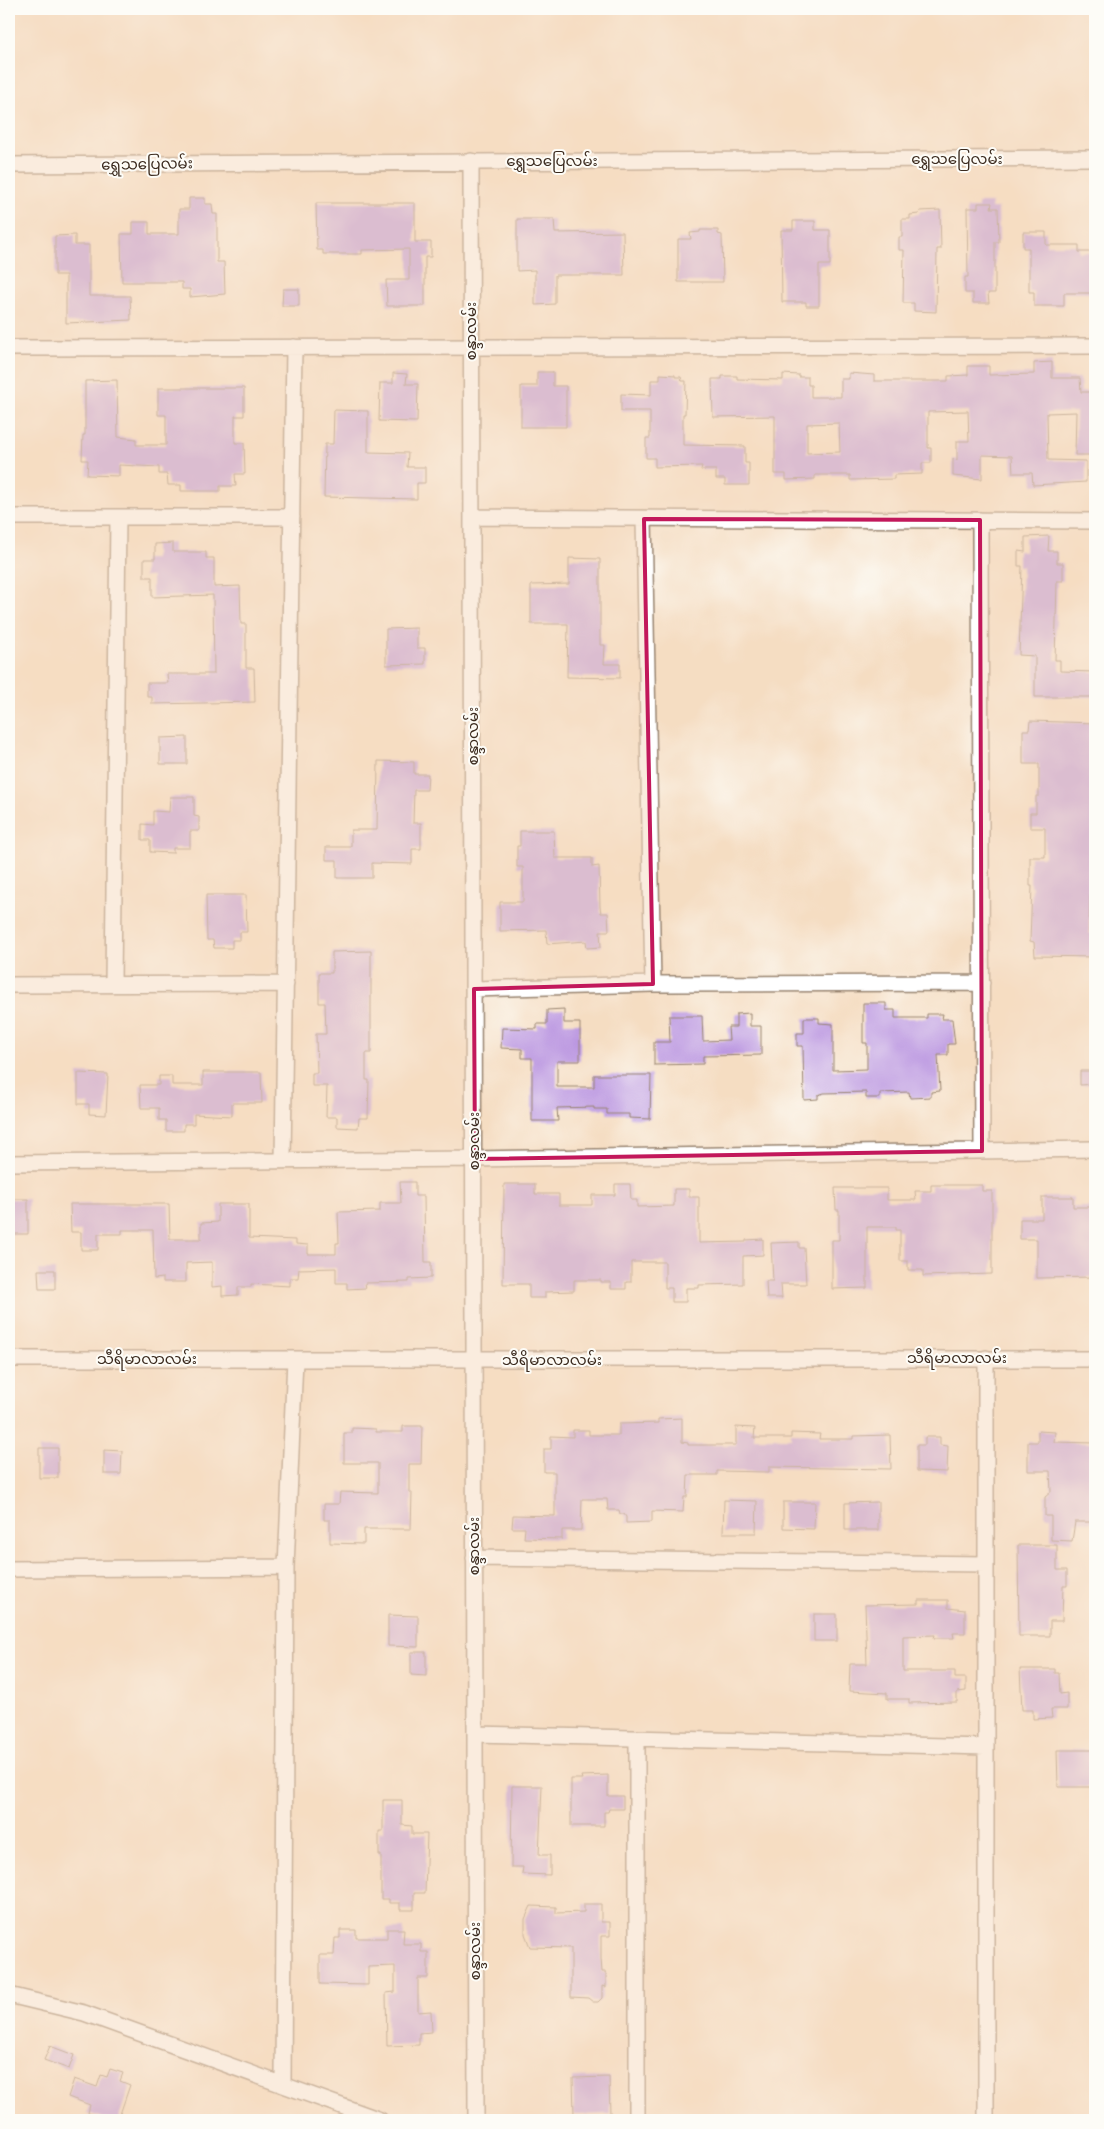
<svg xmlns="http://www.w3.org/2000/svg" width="1104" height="2129" viewBox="0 0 1104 2129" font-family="Sriracha,'Noto Sans Myanmar',sans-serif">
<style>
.building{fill:#bb97e1;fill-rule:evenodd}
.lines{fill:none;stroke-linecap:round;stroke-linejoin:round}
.minor-casing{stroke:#988470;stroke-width:18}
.minor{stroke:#fff;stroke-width:15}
.marked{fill:none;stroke:#c2185b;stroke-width:4;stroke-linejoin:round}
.labels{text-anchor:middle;stroke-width:4;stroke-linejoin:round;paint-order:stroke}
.street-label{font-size:15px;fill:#3b2a1e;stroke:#fdfcf7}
</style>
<rect width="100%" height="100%" fill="#fdfcf7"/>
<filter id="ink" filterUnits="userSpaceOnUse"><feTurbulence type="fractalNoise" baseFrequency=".02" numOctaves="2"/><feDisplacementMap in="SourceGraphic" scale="10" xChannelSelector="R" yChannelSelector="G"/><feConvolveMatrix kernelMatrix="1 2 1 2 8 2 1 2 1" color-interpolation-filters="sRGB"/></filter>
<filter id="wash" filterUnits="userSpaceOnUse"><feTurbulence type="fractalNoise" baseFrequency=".0096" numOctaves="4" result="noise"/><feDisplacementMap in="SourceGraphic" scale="20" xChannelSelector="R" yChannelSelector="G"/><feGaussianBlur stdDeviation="1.12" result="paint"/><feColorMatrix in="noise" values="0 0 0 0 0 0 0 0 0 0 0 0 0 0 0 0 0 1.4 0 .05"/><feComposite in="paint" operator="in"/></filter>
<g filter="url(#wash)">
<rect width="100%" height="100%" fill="#f5ddc2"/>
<g id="blocks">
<path class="building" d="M 189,198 L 205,198 L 205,204 L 212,204 L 213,214 L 217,214 L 217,262 L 224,262 L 225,294 L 190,297 L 190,289 L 182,289 L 182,282 L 122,282 L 121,234 L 133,234 L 133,222 L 149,222 L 149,234 L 179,234 L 179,209 L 189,209 Z
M 316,203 L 415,203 L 415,242 L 431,242 L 431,257 L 425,257 L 425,306 L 387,306 L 386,280 L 409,280 L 409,249 L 362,250 L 362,254 L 323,254 L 323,250 L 317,250 Z
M 978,203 L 992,203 L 991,208 L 998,208 L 999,242 L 995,242 L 995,293 L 988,293 L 989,303 L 973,303 L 973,293 L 965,293 L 965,277 L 968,277 L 967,208 L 978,208 Z
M 940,210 L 941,249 L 937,249 L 936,312 L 914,311 L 914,303 L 903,303 L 904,250 L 899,250 L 899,237 L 902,237 L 902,219 L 910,219 L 910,215 L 919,214 L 920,211 Z
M 517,219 L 554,219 L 555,233 L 623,232 L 624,275 L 555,275 L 555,304 L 535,305 L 535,270 L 517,271 Z
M 793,221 L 815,221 L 815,230 L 830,230 L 830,265 L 819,265 L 819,306 L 806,306 L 806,302 L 782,302 L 781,230 L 793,230 Z
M 700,230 L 718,230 L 718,234 L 722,235 L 723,282 L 678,282 L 678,239 L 691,239 L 690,233 L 700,232 Z
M 1023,232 L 1046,232 L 1046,245 L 1079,245 L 1079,252 L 1091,252 L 1091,293 L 1064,293 L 1064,306 L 1034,306 L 1034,292 L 1029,292 L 1029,248 L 1023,248 Z
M 75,235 L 75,245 L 89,245 L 89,296 L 130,296 L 131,320 L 66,323 L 66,275 L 55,275 L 55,236 Z
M 283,289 L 299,289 L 299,306 L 282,306 Z
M 1052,362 L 1052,378 L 1080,378 L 1081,392 L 1095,392 L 1095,455 L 1075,455 L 1076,412 L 1047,413 L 1048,460 L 1086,461 L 1086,482 L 1033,485 L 1032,473 L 1013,473 L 1012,456 L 982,455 L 982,479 L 953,476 L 953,459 L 957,460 L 957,441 L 969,441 L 968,411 L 928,412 L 928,448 L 931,448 L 931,463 L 922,463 L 922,474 L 894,475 L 894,479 L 850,480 L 850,475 L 815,475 L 815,479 L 786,480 L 786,474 L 775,474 L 775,416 L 713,417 L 712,379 L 722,379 L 722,376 L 737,376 L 737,379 L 783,380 L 783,374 L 799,375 L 799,377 L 808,377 L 808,385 L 811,385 L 811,397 L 841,397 L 841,379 L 849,379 L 849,373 L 874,375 L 874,381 L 948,381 L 948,376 L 968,375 L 968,366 L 989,366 L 989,375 L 1034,374 L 1034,363 ZM 839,423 L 840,452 L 807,453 L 807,424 Z
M 537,372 L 553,372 L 553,386 L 566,386 L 566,427 L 521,427 L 521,386 L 537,386 Z
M 393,373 L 407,374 L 406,384 L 418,384 L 417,422 L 379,421 L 380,383 L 393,383 Z
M 660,374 L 675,375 L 675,377 L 681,377 L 682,381 L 686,381 L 685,414 L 683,414 L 683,445 L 745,446 L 745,463 L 749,463 L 749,485 L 725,485 L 725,479 L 716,479 L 716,470 L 701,470 L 702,466 L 655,467 L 655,458 L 646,458 L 646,438 L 650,438 L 650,411 L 621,411 L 621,394 L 651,395 L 651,380 L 660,380 Z
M 117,380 L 118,437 L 136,439 L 136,445 L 166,445 L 166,415 L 158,415 L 158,388 L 244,388 L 244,416 L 235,416 L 235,443 L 244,443 L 245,474 L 235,474 L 236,486 L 220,486 L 220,491 L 181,491 L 181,485 L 168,485 L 167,474 L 159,474 L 159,467 L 119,465 L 119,476 L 87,475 L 88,460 L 82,460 L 83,435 L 85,435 L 85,381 Z
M 334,410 L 368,411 L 368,452 L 408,453 L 407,467 L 425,467 L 425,483 L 417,483 L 417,499 L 324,497 L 325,444 L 333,444 Z
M 1049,536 L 1048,551 L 1057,551 L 1057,563 L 1063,563 L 1063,581 L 1057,581 L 1055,660 L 1060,660 L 1060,671 L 1095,672 L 1095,697 L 1035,697 L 1035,656 L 1019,655 L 1022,566 L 1018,566 L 1018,551 L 1025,552 L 1025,537 Z
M 173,543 L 173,552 L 206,552 L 206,558 L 214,558 L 214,587 L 240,586 L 241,624 L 246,624 L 246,668 L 254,668 L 255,702 L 152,704 L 152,697 L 147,697 L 147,683 L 168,683 L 167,674 L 214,674 L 213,595 L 152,597 L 152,577 L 144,577 L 144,559 L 155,559 L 155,544 Z
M 569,558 L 600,559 L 600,645 L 605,645 L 604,664 L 620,664 L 620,678 L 567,677 L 568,624 L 531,624 L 531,585 L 569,584 Z
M 417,628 L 417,648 L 425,648 L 425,664 L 386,665 L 386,629 Z
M 1030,721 L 1095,723 L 1095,895 L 1090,895 L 1089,933 L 1095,933 L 1095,957 L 1035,956 L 1034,942 L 1030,941 L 1032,886 L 1030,886 L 1030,857 L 1045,857 L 1045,828 L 1030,828 L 1030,813 L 1036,813 L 1036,796 L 1039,796 L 1039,764 L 1023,764 L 1023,730 L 1029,730 Z
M 187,737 L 187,764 L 160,764 L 160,738 Z
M 378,761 L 414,762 L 414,774 L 428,774 L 427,790 L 414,790 L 413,823 L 421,823 L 421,849 L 412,849 L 412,864 L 372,863 L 372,878 L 337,878 L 337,860 L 326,860 L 326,847 L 351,847 L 351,830 L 377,830 Z
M 170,797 L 194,797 L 194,816 L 199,817 L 199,831 L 190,831 L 190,848 L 173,848 L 173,853 L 150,852 L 150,840 L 142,840 L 142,824 L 153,825 L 153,811 L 169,812 Z
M 520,831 L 554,831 L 555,858 L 592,858 L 592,867 L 599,866 L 600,907 L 601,913 L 608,913 L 609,931 L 600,931 L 601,947 L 587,948 L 586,941 L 547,944 L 546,930 L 500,931 L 500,902 L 523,902 L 523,867 L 517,867 L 517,846 L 520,846 Z
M 206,895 L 246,895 L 247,932 L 240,932 L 240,940 L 232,940 L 232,948 L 214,948 L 213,940 L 207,940 Z
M 371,951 L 371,1053 L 366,1053 L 366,1080 L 369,1080 L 368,1118 L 359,1118 L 358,1128 L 337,1127 L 337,1117 L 326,1117 L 327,1086 L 312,1086 L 312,1073 L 317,1073 L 316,1034 L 326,1034 L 325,1003 L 319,1003 L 319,973 L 332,973 L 332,952 Z
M 863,1003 L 886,1003 L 886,1010 L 895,1010 L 895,1018 L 927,1018 L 927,1014 L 943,1014 L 942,1019 L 952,1019 L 955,1044 L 948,1044 L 948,1055 L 938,1055 L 940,1091 L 931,1092 L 931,1097 L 910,1098 L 909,1092 L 880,1093 L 880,1098 L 866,1098 L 866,1092 L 824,1093 L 818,1095 L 818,1099 L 804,1100 L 803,1046 L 797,1046 L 797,1033 L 804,1033 L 804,1018 L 819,1018 L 819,1023 L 833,1024 L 833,1070 L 867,1069 L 867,1043 L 863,1043 Z
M 564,1009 L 564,1023 L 580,1023 L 580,1061 L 557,1061 L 557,1087 L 594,1087 L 594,1075 L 651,1075 L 650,1119 L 629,1118 L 629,1114 L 607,1114 L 607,1109 L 594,1109 L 594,1107 L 557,1108 L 558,1121 L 532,1121 L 532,1058 L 522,1058 L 522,1049 L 501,1048 L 502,1028 L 537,1029 L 537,1024 L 547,1024 L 547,1010 Z
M 750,1013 L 750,1026 L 761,1026 L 761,1055 L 703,1056 L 703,1064 L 654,1065 L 654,1042 L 670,1042 L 669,1016 L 702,1016 L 703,1041 L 729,1040 L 728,1027 L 736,1027 L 736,1014 Z
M 1080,1071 L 1095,1071 L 1095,1084 L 1080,1085 Z
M 203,1072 L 261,1072 L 262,1103 L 232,1103 L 232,1116 L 194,1114 L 194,1124 L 184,1124 L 184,1131 L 166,1131 L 166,1120 L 159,1120 L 159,1108 L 141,1108 L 140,1085 L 159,1085 L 159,1076 L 172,1076 L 172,1085 L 203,1085 Z
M 78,1073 L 108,1074 L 106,1115 L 89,1114 L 89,1104 L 78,1104 Z
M 400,1182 L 415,1182 L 415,1196 L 424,1196 L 425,1262 L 431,1262 L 431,1278 L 409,1279 L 409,1282 L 365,1283 L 366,1288 L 347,1289 L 347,1283 L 336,1283 L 336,1268 L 299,1269 L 298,1278 L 290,1278 L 290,1286 L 251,1284 L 251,1287 L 238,1287 L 238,1295 L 222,1296 L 222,1286 L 212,1287 L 212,1262 L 186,1263 L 186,1282 L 163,1282 L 163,1278 L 154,1279 L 153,1230 L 122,1230 L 122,1234 L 98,1234 L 98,1250 L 81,1250 L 81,1232 L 71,1232 L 70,1204 L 169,1204 L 170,1239 L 201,1239 L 201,1223 L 218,1222 L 218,1204 L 249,1204 L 249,1238 L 296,1240 L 296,1244 L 308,1245 L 308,1254 L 336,1254 L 336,1243 L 339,1243 L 338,1212 L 380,1211 L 380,1203 L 401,1203 Z
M 504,1184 L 535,1184 L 535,1194 L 559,1194 L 559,1205 L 592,1205 L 592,1195 L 615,1195 L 615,1184 L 630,1184 L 631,1200 L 637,1200 L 637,1207 L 674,1206 L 674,1189 L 689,1189 L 689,1197 L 699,1197 L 699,1243 L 746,1242 L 746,1240 L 763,1239 L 763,1255 L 743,1256 L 743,1284 L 699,1285 L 699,1288 L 686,1288 L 686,1302 L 672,1302 L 672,1288 L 665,1288 L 665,1262 L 631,1262 L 631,1282 L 626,1282 L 626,1289 L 611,1289 L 611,1282 L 601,1282 L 601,1280 L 574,1280 L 574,1291 L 545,1292 L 545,1298 L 529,1298 L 529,1284 L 503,1284 Z
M 931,1185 L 982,1185 L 982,1191 L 992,1191 L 992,1274 L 923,1276 L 923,1270 L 908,1270 L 908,1261 L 900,1261 L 900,1230 L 896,1230 L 896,1227 L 867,1227 L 867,1288 L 832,1289 L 832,1240 L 839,1240 L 839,1210 L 836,1210 L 835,1188 L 887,1188 L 887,1200 L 916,1200 L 915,1191 L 931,1191 Z
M 1042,1197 L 1073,1197 L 1073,1207 L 1095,1207 L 1095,1277 L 1037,1278 L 1037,1239 L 1020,1239 L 1020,1219 L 1042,1219 Z
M 9,1199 L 28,1199 L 28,1234 L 9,1234 Z
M 799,1242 L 799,1248 L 804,1248 L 806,1284 L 781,1284 L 782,1298 L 767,1298 L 766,1281 L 773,1281 L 771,1243 Z
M 38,1270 L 55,1270 L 55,1289 L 39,1289 Z
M 682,1418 L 682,1442 L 688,1443 L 688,1445 L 736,1445 L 736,1427 L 755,1428 L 754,1438 L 791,1438 L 791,1433 L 820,1434 L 819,1439 L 853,1439 L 853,1436 L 890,1435 L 891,1469 L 769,1467 L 769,1472 L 717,1471 L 717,1475 L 688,1475 L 687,1497 L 684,1497 L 683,1512 L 652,1511 L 652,1522 L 626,1523 L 626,1517 L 624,1514 L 620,1514 L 619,1510 L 608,1510 L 607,1499 L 582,1499 L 581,1530 L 562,1530 L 562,1539 L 524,1538 L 525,1528 L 512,1528 L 513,1515 L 555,1516 L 555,1472 L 544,1472 L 544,1449 L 551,1449 L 551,1436 L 573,1437 L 573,1430 L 589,1430 L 589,1435 L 619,1435 L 619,1424 L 658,1423 L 658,1419 Z
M 403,1426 L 422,1426 L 421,1464 L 409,1464 L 409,1492 L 412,1492 L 411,1529 L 364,1529 L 364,1544 L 330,1543 L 330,1520 L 324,1520 L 324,1504 L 339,1504 L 340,1492 L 378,1493 L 378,1463 L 344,1463 L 344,1433 L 352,1433 L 352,1428 L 376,1429 L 376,1432 L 403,1432 Z
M 1038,1431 L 1055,1432 L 1054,1442 L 1095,1443 L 1095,1522 L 1075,1522 L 1072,1541 L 1051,1540 L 1051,1516 L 1045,1516 L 1045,1497 L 1051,1492 L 1050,1471 L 1028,1471 L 1028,1442 L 1038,1442 Z
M 925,1437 L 940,1437 L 940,1445 L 948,1446 L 947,1472 L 917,1471 L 917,1445 L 925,1445 Z
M 39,1448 L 58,1448 L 58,1478 L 39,1478 Z
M 104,1450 L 122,1451 L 121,1474 L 104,1474 Z
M 724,1500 L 757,1501 L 756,1533 L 723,1533 Z
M 783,1502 L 815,1502 L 814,1529 L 783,1528 Z
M 878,1502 L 878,1530 L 845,1530 L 845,1503 Z
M 1018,1545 L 1057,1545 L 1057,1570 L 1067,1570 L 1067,1586 L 1063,1586 L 1062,1621 L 1050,1621 L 1050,1636 L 1019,1636 Z
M 918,1600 L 948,1600 L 948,1608 L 965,1610 L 965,1633 L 953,1633 L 954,1638 L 934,1638 L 935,1635 L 903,1636 L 903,1671 L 955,1671 L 955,1678 L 966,1678 L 966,1691 L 957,1692 L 957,1702 L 909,1703 L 909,1699 L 887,1699 L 887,1693 L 849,1691 L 850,1664 L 867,1664 L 865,1605 L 918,1604 Z
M 814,1614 L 837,1614 L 837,1641 L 814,1641 Z
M 388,1615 L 418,1616 L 418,1647 L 388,1646 Z
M 411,1652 L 426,1652 L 426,1676 L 411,1675 Z
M 1020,1669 L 1055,1669 L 1055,1673 L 1059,1673 L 1060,1694 L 1067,1693 L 1067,1709 L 1051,1709 L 1052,1718 L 1033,1719 L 1033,1710 L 1022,1710 Z
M 1057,1750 L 1095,1750 L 1095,1787 L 1058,1787 Z
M 608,1775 L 608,1796 L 623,1796 L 623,1809 L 609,1809 L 608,1812 L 604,1812 L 604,1826 L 571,1826 L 571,1779 L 582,1779 L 581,1776 Z
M 512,1786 L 542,1786 L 539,1855 L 550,1855 L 550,1875 L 522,1874 L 523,1867 L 511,1867 Z
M 383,1800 L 402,1800 L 402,1825 L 412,1826 L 412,1834 L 427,1834 L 425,1893 L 414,1893 L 414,1910 L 400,1910 L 400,1903 L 389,1903 L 389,1899 L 381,1899 L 381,1855 L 379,1855 L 379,1831 L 383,1831 Z
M 584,1904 L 601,1904 L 601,1922 L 610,1922 L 610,1936 L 601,1936 L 601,1959 L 602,1972 L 606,1972 L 606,1987 L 602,1986 L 602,1998 L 598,2002 L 593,2002 L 588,1998 L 571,1997 L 571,1948 L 530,1947 L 525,1934 L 525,1919 L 531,1906 L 556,1907 L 556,1913 L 584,1912 Z
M 387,1929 L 404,1929 L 403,1944 L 421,1944 L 421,1952 L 428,1952 L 428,1978 L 418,1978 L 418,2012 L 431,2011 L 432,2032 L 419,2033 L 419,2045 L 387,2046 L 386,1993 L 395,1992 L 395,1966 L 368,1967 L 368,1985 L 320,1984 L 320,1955 L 334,1955 L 335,1938 L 340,1938 L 340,1930 L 356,1930 L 356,1938 L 387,1938 Z
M 50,2046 L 74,2055 L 69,2069 L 44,2060 Z
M 110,2069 L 123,2073 L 120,2081 L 130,2085 L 118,2120 L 109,2120 L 88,2113 L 90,2105 L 68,2097 L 74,2079 L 97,2087 L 101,2075 L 107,2077 Z
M 609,2077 L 610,2114 L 574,2115 L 573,2078 Z"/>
</g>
</g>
<g filter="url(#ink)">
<use href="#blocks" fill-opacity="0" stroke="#988470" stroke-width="1"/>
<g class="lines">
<defs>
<path id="minor" d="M 471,161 L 476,2120
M 9,165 L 1095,158
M 9,348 L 1095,346
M 9,517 L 292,517
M 472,517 L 1095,521
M 644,519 L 653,984
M 980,520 L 982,1151
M 113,984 L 118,517
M 9,985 L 286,984
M 474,989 L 653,984 L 982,983
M 283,1160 L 294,347
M 9,1163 L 475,1159 L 1095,1149
M 9,1359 L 1095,1359
M 474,1558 L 986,1564
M 9,1569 L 286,1567
M 475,1734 L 986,1747
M 637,1738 L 637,2120
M 9,1995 L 84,2013 L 380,2120
M 283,2084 L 286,1567 L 295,1359
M 986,2120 L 986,1358"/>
</defs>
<use href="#minor" class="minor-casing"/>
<use href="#minor" class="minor"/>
</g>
</g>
<path d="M0 0H1104V2129H0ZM 644,519 L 980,520 L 982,1151 L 475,1159 L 474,989 L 653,984 Z" fill="#f5ddc2" fill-opacity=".55" fill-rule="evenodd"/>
<path class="marked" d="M 644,519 L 980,520 L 982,1151 L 475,1159 L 474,989 L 653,984 Z"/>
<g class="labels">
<g class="street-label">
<text x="957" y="164">ရွှေသပြေလမ်း</text>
<text x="552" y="166">ရွှေသပြေလမ်း</text>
<text transform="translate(147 164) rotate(-1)" y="5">ရွှေသပြေလမ်း</text>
<text transform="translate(471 331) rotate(-90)" y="5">စန္ဒာလမ်း</text>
<text transform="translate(473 736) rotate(-90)" y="5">စန္ဒာလမ်း</text>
<text transform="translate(474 1141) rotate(-90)" y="5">စန္ဒာလမ်း</text>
<text x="957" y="1363">သီရိမာလာလမ်း</text>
<text x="147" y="1364">သီရိမာလာလမ်း</text>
<text x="552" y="1365">သီရိမာလာလမ်း</text>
<text transform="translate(474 1546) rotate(-90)" y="5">စန္ဒာလမ်း</text>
<text transform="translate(475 1951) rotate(-90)" y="5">စန္ဒာလမ်း</text>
</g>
</g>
<rect width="1104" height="2129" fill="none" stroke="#fdfcf7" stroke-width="30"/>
</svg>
